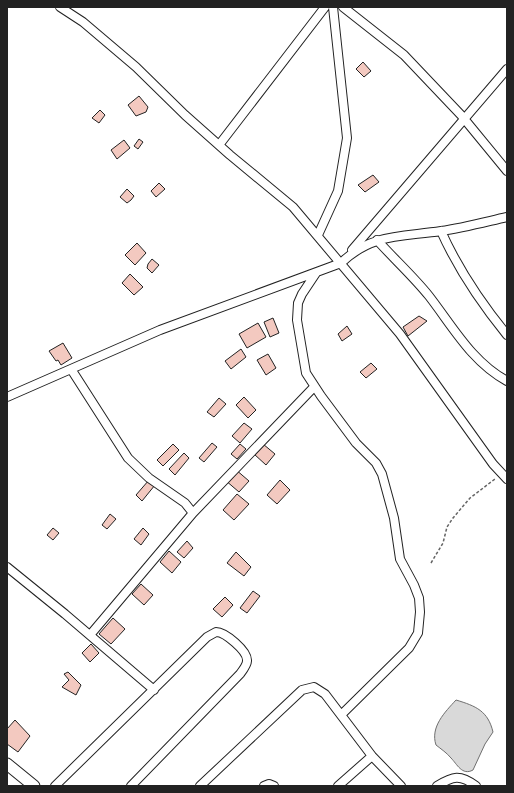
<svg xmlns="http://www.w3.org/2000/svg" width="514" height="793" viewBox="0 0 514 793" font-family="'PT Sans',sans-serif">
<style>
.water{fill:#d9d9d9;stroke:#6f6f6f}
.building{fill:#f3c9c0;stroke:#222}
.lines{fill:none;stroke-linecap:round;stroke-linejoin:round}
.street-casing{stroke:#222;stroke-width:10}
.secondary-casing{stroke:#222;stroke-width:13}
.path{stroke:#646464;stroke-width:1.5;stroke-dasharray:3 2;stroke-linecap:butt}
.street{stroke:#fff;stroke-width:8}
.secondary{stroke:#fff;stroke-width:11}
</style>
<rect width="100%" height="100%" fill="#fff"/>
<path class="water" d="M 456,700 C 476,706 488,711 493,732 L 485,744 L 473,770 C 462,776 457,764 451,758 C 447,753 441,749 436,745 C 430,727 445,712 456,700 Z"/>
<path class="building" d="M 363,62 L 371,71 L 364,77 L 356,69 Z
M 139,96 L 148,107 L 146,112 L 136,116 L 128,105 Z
M 100,110 L 105,115 L 99,123 L 92,118 Z
M 139,139 L 143,142 L 138,149 L 134,146 Z
M 124,140 L 130,148 L 117,159 L 111,150 Z
M 373,175 L 379,182 L 365,192 L 358,185 Z
M 159,183 L 165,189 L 156,197 L 151,191 Z
M 127,189 L 134,196 L 131,200 L 127,203 L 120,197 Z
M 137,243 L 146,253 L 135,265 L 125,255 Z
M 152,259 L 159,265 L 152,273 L 147,268 L 148,264 Z
M 130,274 L 143,287 L 134,295 L 122,283 Z
M 419,316 L 427,321 L 408,336 L 403,327 Z
M 273,318 L 279,333 L 270,337 L 264,322 Z
M 258,323 L 266,337 L 247,348 L 239,334 Z
M 347,326 L 352,334 L 342,341 L 338,334 Z
M 63,343 L 72,358 L 61,365 L 58,360 L 56,361 L 49,351 Z
M 241,349 L 246,357 L 231,369 L 225,361 Z
M 268,354 L 276,368 L 266,375 L 257,360 Z
M 371,363 L 377,369 L 366,378 L 360,372 Z
M 244,397 L 256,410 L 248,418 L 236,405 Z
M 219,398 L 226,404 L 214,417 L 207,412 Z
M 244,423 L 252,429 L 240,443 L 232,436 Z
M 212,443 L 217,447 L 204,462 L 199,458 Z
M 173,444 L 179,450 L 163,466 L 157,460 Z
M 240,444 L 246,449 L 237,459 L 231,454 Z
M 263,444 L 275,454 L 266,465 L 254,454 Z
M 184,453 L 189,458 L 175,475 L 169,469 Z
M 235,469 L 249,481 L 239,492 L 225,480 Z
M 149,480 L 155,485 L 142,501 L 136,495 Z
M 280,480 L 290,490 L 277,504 L 267,495 Z
M 237,494 L 249,504 L 234,520 L 223,510 Z
M 110,514 L 116,519 L 107,529 L 102,525 Z
M 53,528 L 59,533 L 53,540 L 47,535 Z
M 143,528 L 149,534 L 141,545 L 134,539 Z
M 187,541 L 193,548 L 184,558 L 177,552 Z
M 169,551 L 181,562 L 172,573 L 160,562 Z
M 236,552 L 251,567 L 244,576 L 227,563 Z
M 141,584 L 153,595 L 144,605 L 132,594 Z
M 253,591 L 260,596 L 247,613 L 240,608 Z
M 225,597 L 233,605 L 222,617 L 213,609 Z
M 113,618 L 125,629 L 111,644 L 99,634 Z
M 91,644 L 99,653 L 90,662 L 82,653 Z
M 68,672 L 81,685 L 76,695 L 62,687 L 69,680 L 64,674 Z
M 15,720 L 30,736 L 18,752 L 7,744 L 7,729 Z"/>
<g class="lines">
<defs>
<path id="street" d="M 60,7 L 83,22 L 136,67 L 185,115 L 230,155 L 293,207 L 400,334 L 493,464 L 507,479
M 343,7 L 404,55 L 461,115 L 507,171
M 219,145 L 325,7
M 441,231 C 458,269 481,303 507,335
M 318,235 L 338,191 L 347,138 L 333,7
M 377,240 C 394,259 413,276 429,296 C 453,327 472,362 507,381
M 352,250 L 507,69
M 316,273 L 302,294 L 298,303 L 297,320 L 306,373 L 321,396 L 356,443 L 376,463 L 382,474 L 394,518 L 400,559 L 414,585 L 419,598 L 420,612 L 418,633 L 409,648 L 341,715
M 71,369 L 128,458 L 149,478 L 185,503 L 193,513
M 7,397 L 160,330 L 341,263 C 372,233 402,237 441,231 C 463,228 485,222 507,217
M 7,567 L 65,614 L 154,690
M 90,635 L 193,513 L 314,387
M 55,786 L 207,637 L 216,632 C 225,632 248,651 247,661 C 247,665 243,670 240,674 L 131,786
M 200,786 L 302,690 L 314,687 L 325,694 L 372,756 L 401,786
M 264,786 L 269,784 L 274,786
M 338,786 L 372,756
M 437,786 C 453,776 460,774 476,786"/>
<path id="secondary" d="M 7,764 L 34,786"/>
</defs>
<use href="#street" class="street-casing"/>
<use href="#secondary" class="secondary-casing"/>
<path class="path" d="M 431,563 L 443,543 L 447,527 L 453,518 L 470,498 L 495,479"/>
<use href="#street" class="street"/>
<use href="#secondary" class="secondary"/>
</g>
<rect width="514" height="793" fill="none" stroke="#222222" stroke-width="16"/>
</svg>
